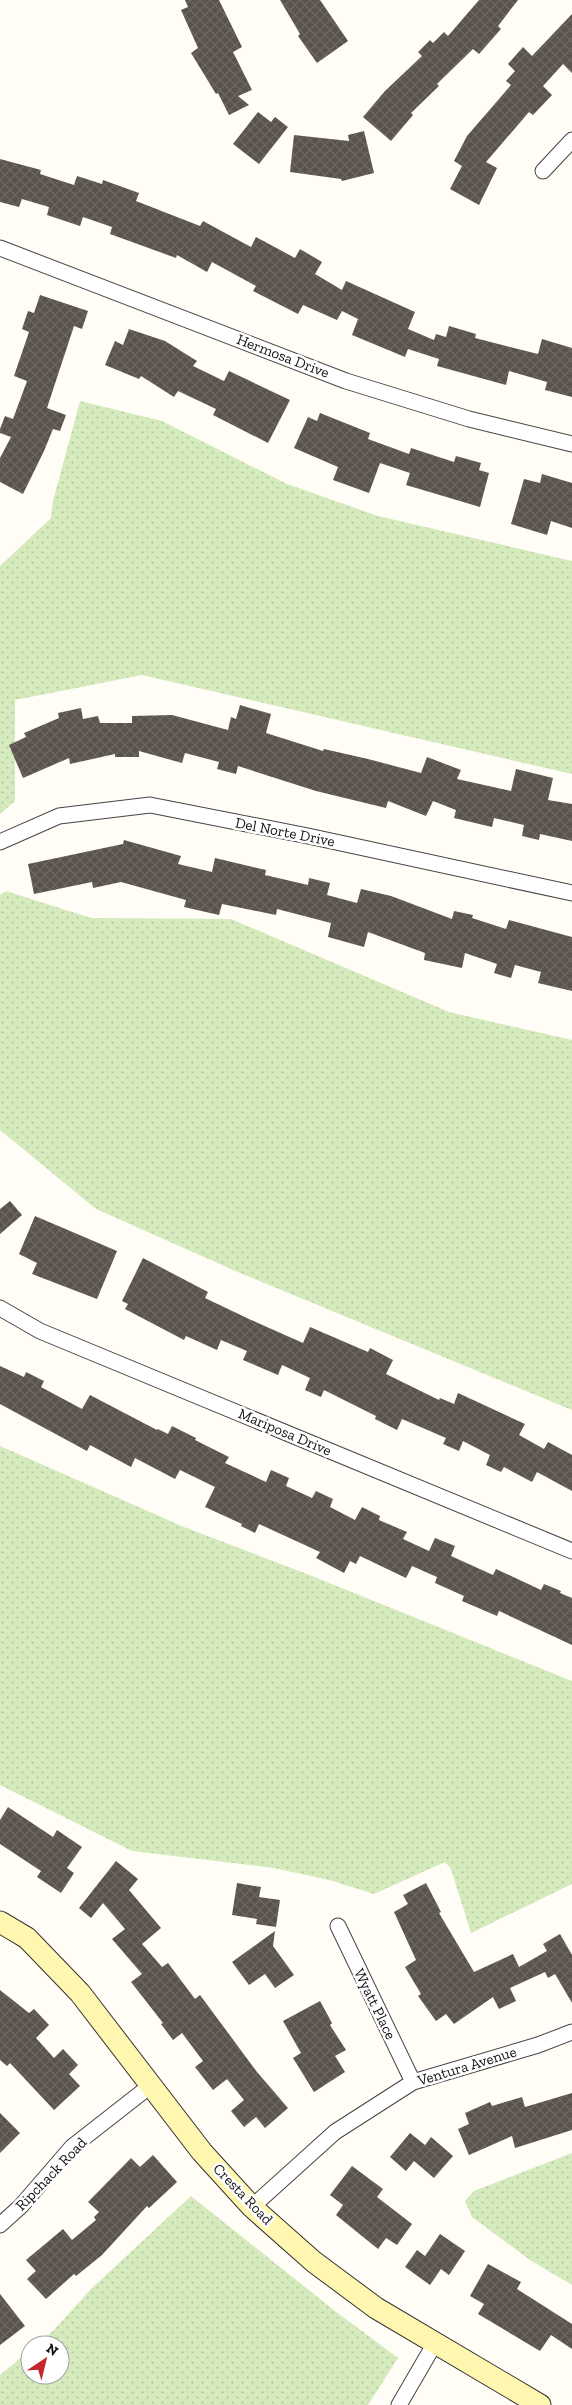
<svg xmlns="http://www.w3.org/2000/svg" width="572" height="2405" viewBox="0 0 572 2405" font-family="'Zilla Slab',serif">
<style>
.grass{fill:url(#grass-dots)}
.building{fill:url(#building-cross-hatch)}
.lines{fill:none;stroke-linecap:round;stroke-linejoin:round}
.street-casing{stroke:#444;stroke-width:17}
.secondary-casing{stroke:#333;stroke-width:23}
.street{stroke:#fff;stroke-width:15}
.secondary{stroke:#fff6b0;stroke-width:21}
.labels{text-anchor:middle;stroke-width:5;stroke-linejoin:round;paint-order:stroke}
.street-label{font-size:15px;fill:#111;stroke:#fff}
</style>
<defs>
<pattern id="grass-dots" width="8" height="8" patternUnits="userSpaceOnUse" patternTransform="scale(1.25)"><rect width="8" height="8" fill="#d5ebbd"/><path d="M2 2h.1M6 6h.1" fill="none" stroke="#b6c8a1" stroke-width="1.8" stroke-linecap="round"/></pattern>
<pattern id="building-cross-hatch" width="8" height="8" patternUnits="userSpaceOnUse" patternTransform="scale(1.25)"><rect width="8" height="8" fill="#5a524d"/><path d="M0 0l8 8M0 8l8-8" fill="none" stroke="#6d6662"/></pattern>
</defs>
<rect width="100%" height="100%" fill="#fffdf5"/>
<path class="grass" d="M 80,401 L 162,421 L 287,484 L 378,516 L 572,561 L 572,774 L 142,675 L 15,700 L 15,801 L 0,814 L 0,566 L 51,518 L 53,501 Z
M 6,891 L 91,918 L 231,919 L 449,1012 L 572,1040 L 572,1410 L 240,1273 L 96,1209 L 0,1130 L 0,895 Z
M 0,1446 L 184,1527 L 312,1576 L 572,1681 L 572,1884 L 471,1933 L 451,1869 L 445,1862 L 374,1894 L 329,1880 L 274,1868 L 132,1851 L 0,1785 Z
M 572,2153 L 572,2285 L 530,2260 L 472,2217 L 465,2201 L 474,2191 Z
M 191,2196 L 335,2311 L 398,2358 L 368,2405 L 0,2405 L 0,2375 L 30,2350 L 30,2375 L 60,2375 L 60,2345 L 36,2345 L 54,2330 L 91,2289 Z"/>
<path class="building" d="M 185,0 L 219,0 L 242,47 L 233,52 L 252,90 L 238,96 L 249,105 L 229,115 L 218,93 L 216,94 L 191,53 L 198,48 L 181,10 L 188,7 Z
M 280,0 L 320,0 L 348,41 L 317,63 L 298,36 L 300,34 Z
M 479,0 L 518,0 L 498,26 L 501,29 L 479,54 L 473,49 L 437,84 L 439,86 L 411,113 L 413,115 L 391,141 L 363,117 L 385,91 L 422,56 L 418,52 L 430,40 L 433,43 L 444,32 L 448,36 Z
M 572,14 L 572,73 L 563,64 L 543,86 L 552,95 L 533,115 L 529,112 L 486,162 L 497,168 L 479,205 L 450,189 L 462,166 L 454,161 L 467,136 L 511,85 L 506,81 L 515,71 L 508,64 L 523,47 L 532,56 Z
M 258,112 L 271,122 L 275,117 L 288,127 L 259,164 L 233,144 Z
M 364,131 L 374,173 L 342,181 L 341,179 L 290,172 L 294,135 L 349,141 L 348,135 Z
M 0,159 L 41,170 L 40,174 L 74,185 L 77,176 L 102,184 L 103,180 L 139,193 L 136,201 L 200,226 L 203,221 L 251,247 L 256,237 L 295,258 L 300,249 L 322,262 L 315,274 L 342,290 L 346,281 L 415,312 L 408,329 L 434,340 L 436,334 L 446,337 L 449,326 L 476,334 L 475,338 L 538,354 L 542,339 L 572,348 L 572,397 L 545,390 L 547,382 L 509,371 L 506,385 L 437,366 L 439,359 L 408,349 L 405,357 L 352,335 L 358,319 L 342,311 L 337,320 L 303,305 L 298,314 L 253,291 L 256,286 L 212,262 L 207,272 L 177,255 L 176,258 L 110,234 L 112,227 L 83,217 L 80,226 L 47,215 L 49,207 L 22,199 L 19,207 L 0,202 Z
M 40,295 L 88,311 L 82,329 L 74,326 L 47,408 L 66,415 L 60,431 L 53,429 L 44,451 L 23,494 L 0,482 L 0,458 L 11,437 L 0,433 L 0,429 L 5,416 L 13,419 L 27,381 L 14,376 L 29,332 L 22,329 L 28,311 L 34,313 Z
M 129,329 L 165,341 L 197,361 L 193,366 L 224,381 L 229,371 L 290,400 L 268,443 L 213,415 L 216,409 L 178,391 L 174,397 L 141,376 L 139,379 L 105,365 L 115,341 L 123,345 Z
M 320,413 L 370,433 L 368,439 L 409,454 L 411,448 L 454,462 L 456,456 L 481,463 L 479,470 L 489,473 L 480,507 L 406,485 L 410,473 L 380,463 L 369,493 L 333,480 L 338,467 L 294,448 L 308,417 L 317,421 Z
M 542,474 L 572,483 L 572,528 L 551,521 L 547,535 L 511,524 L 524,479 L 540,483 Z
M 240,705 L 271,714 L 266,733 L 323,751 L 324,749 L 368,759 L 421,773 L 427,757 L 461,770 L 457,779 L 511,791 L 516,769 L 553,778 L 548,800 L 572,804 L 572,841 L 540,834 L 539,840 L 522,836 L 524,825 L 494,818 L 492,827 L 454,818 L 456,810 L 433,801 L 426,816 L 388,801 L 386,808 L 316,791 L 238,766 L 236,774 L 217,769 L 219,762 L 185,753 L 182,763 L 139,751 L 139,757 L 115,757 L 115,754 L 70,764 L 69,758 L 23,778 L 9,745 L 26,737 L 24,733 L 59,718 L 58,713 L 81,708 L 83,719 L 98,716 L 100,723 L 132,723 L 132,716 L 172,715 L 228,730 L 231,717 L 236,719 Z
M 124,840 L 181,856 L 178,864 L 212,872 L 215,858 L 266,870 L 265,875 L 308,885 L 309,878 L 330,883 L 327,895 L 357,903 L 361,889 L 391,896 L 452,919 L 454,911 L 473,915 L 472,918 L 506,929 L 509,920 L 572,937 L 572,991 L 538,983 L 541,972 L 515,965 L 511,978 L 494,973 L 497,964 L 465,953 L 462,968 L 424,960 L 425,953 L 368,932 L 364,947 L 328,937 L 331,923 L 277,909 L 276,915 L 222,904 L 219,915 L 184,907 L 186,900 L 121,882 L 93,888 L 92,882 L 34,894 L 28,864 L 123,844 Z
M 10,1201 L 22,1215 L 0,1234 L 0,1209 Z
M 35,1216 L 117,1251 L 97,1299 L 32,1274 L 37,1263 L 19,1254 Z
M 143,1258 L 208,1292 L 205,1298 L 249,1319 L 303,1343 L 310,1327 L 368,1352 L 370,1348 L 393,1360 L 386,1374 L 439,1400 L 440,1398 L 454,1404 L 458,1393 L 525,1424 L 519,1435 L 544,1449 L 548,1442 L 572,1455 L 572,1491 L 537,1472 L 532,1482 L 504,1467 L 501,1472 L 486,1465 L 490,1455 L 463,1441 L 459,1451 L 443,1444 L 446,1438 L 402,1419 L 397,1430 L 375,1419 L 376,1416 L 324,1390 L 321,1397 L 305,1390 L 310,1378 L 282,1365 L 278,1375 L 243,1360 L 247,1351 L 221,1340 L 217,1350 L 186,1336 L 184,1340 L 125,1309 L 128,1304 L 122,1301 Z
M 0,1366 L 24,1377 L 26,1372 L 44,1381 L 41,1387 L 82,1409 L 90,1395 L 157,1430 L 158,1429 L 168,1434 L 172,1426 L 196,1438 L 195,1440 L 229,1457 L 225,1463 L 266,1482 L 271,1470 L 289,1478 L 286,1486 L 312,1498 L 316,1491 L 333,1499 L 330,1507 L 355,1520 L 362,1507 L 380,1516 L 379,1520 L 407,1532 L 403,1539 L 429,1551 L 435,1538 L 455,1546 L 451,1556 L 493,1575 L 496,1569 L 541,1590 L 544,1584 L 561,1591 L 560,1593 L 572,1598 L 572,1645 L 499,1611 L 497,1616 L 462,1601 L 464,1596 L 435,1583 L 437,1577 L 412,1566 L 406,1578 L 360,1556 L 356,1564 L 350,1561 L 344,1573 L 316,1558 L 320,1552 L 259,1524 L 255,1533 L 241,1526 L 242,1524 L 205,1507 L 215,1487 L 180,1470 L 175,1479 L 135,1458 L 131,1467 L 90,1445 L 87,1451 L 0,1404 Z
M 8,1807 L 53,1837 L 57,1830 L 82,1847 L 67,1868 L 74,1873 L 61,1893 L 37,1877 L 41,1871 L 0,1844 L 0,1820 Z
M 116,1861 L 138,1879 L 129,1890 L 161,1928 L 142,1944 L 162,1967 L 168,1963 L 195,1999 L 200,1995 L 257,2072 L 288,2108 L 265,2128 L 256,2117 L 244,2127 L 231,2111 L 244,2100 L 227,2079 L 213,2090 L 195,2067 L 203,2061 L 182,2033 L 173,2040 L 161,2024 L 163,2023 L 131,1982 L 142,1974 L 112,1939 L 125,1929 L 103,1903 L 91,1918 L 79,1908 Z
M 237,1883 L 261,1887 L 259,1897 L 280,1900 L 276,1927 L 256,1924 L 257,1919 L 232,1915 Z
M 426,1883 L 441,1912 L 439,1913 L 474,1972 L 513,1954 L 519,1967 L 547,1951 L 543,1944 L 560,1934 L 572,1955 L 572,2003 L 555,1974 L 548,1978 L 545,1972 L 510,1988 L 516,2001 L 499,2009 L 493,1997 L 454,2024 L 446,2014 L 436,2021 L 418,1996 L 421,1994 L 405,1967 L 416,1960 L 394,1912 L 408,1904 L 403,1895 Z
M 275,1931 L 273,1946 L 294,1975 L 275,1988 L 265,1974 L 249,1985 L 232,1962 Z
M 0,1990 L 29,2013 L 34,2009 L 49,2025 L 36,2038 L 54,2058 L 63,2049 L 78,2065 L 69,2074 L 80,2086 L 54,2110 L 10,2063 L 7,2066 L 0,2060 Z
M 320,2001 L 332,2023 L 330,2025 L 346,2050 L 335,2056 L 345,2072 L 314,2092 L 293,2058 L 301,2053 L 283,2021 Z
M 572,2093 L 572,2130 L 515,2148 L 512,2136 L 469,2155 L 458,2129 L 469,2124 L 465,2113 L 490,2102 L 492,2106 L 522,2097 L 525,2107 Z
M 0,2113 L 20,2133 L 0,2153 Z
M 410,2133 L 425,2145 L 431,2137 L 453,2156 L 434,2178 L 414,2161 L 406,2171 L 390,2157 Z
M 153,2155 L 177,2182 L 149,2208 L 147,2206 L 102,2255 L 76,2276 L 74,2274 L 46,2299 L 27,2279 L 36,2271 L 26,2260 L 63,2229 L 72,2240 L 96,2220 L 94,2217 L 99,2212 L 88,2202 L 131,2158 L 140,2167 Z
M 352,2166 L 383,2189 L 377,2197 L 412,2224 L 397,2245 L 386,2238 L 378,2249 L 336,2215 L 343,2205 L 330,2195 Z
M 440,2234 L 465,2251 L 449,2275 L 441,2269 L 430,2285 L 405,2267 L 417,2250 L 425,2256 Z
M 488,2264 L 521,2282 L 517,2289 L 572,2324 L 572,2349 L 551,2335 L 540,2351 L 478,2314 L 484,2304 L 470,2296 Z
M 0,2294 L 25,2326 L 0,2345 Z"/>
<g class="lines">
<defs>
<path id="street" d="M 543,171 L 572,140
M 0,248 L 346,381 L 469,419 L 572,444
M 0,842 L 59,816 L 150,805 L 308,836 L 572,893
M 0,1308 L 40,1331 L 572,1551
M 338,1926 L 413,2082
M 252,2207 L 335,2132 L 413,2082 L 538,2045 L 572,2032
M 0,2225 L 21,2206 L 72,2147 L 150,2086
M 399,2405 L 435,2343"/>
<path id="secondary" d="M 0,1922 L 27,1938 L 80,1993 L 202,2152 L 252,2207 L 314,2262 L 376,2308 L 540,2405"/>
</defs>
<use href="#street" class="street-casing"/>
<use href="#secondary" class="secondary-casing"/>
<use href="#street" class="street"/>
<use href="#secondary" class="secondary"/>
</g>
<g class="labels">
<g class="street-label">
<text transform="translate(283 356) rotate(21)" y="5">Hermosa Drive</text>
<text transform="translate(285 832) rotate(11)" y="5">Del Norte Drive</text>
<text transform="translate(285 1432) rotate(23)" y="5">Mariposa Drive</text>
<text transform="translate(375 2004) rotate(64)" y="5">Wyatt Place</text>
<text transform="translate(467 2066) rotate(-17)" y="5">Ventura Avenue</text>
<text transform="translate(51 2174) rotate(-46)" y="5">Ripchack Road</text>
<text transform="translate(243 2194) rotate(46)" y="5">Cresta Road</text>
</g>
</g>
<g transform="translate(45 2360) rotate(35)"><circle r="24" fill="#ffffff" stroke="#a0a0a0"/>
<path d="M0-4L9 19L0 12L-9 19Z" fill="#c4262e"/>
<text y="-8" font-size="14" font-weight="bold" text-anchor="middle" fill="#111111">N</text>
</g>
</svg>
